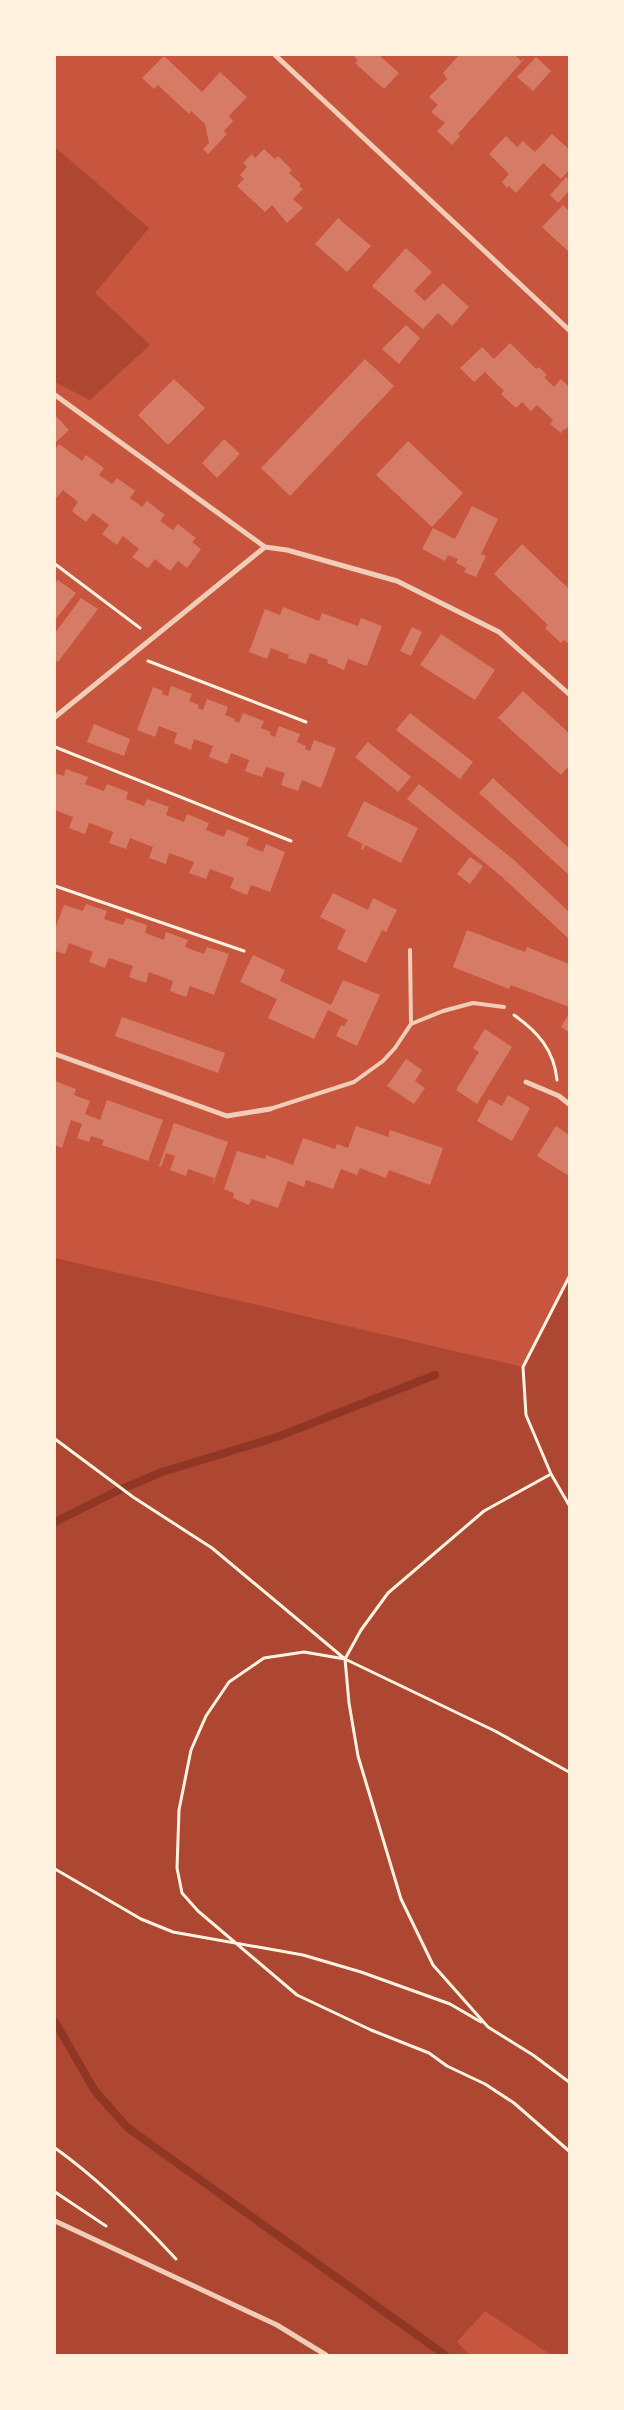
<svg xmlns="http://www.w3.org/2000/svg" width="624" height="2410" viewBox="0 0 624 2410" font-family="'Asap Condensed',sans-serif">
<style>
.green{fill:#ae4732}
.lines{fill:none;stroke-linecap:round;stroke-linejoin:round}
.stream{stroke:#8f3625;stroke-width:8}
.building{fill:#d67c66}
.path{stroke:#fff3e0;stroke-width:3}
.service{stroke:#f1ccb7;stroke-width:4}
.minor{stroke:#f1ccb7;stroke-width:5}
</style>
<rect width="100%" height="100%" fill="#c8553d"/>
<path class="green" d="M 55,147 L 149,228 L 95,293 L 150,345 L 90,400 L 55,382 Z
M 55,1258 L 523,1367 L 569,1277 L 569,2355 L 551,2355 L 485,2311 L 457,2342 L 470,2355 L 55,2355 Z"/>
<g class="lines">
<path class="stream" d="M 55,1522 L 117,1491 L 162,1472 L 277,1437 L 435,1375
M 55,2022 L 95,2091 L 128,2128 L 445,2355"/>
</g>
<path class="building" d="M 353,55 L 379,55 L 399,73 L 384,89 L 355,63 L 358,60 Z
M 459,55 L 515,55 L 521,61 L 526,57 L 458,134 L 460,136 L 452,145 L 437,131 L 445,123 L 431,112 L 438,105 L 429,97 L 447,79 L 443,73 Z
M 164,56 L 202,92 L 220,72 L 247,97 L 229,116 L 233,121 L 224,131 L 227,134 L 208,154 L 203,149 L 209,143 L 205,124 L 191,111 L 189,114 L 158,85 L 154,89 L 142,78 Z
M 536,57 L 551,71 L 533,91 L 517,77 Z
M 552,134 L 569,149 L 569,170 L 561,179 L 543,163 L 516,193 L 509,186 L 507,188 L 502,182 L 509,174 L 489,154 L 506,136 L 517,147 L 523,141 L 535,152 Z
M 264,149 L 275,159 L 278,156 L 292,170 L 289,173 L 301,184 L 299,186 L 303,189 L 293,199 L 303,208 L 287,223 L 272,205 L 265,212 L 237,186 L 244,179 L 240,175 L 247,167 L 243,163 L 252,154 L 255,158 Z
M 566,177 L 569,180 L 569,191 L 558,203 L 550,195 Z
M 563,205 L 569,211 L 569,252 L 542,227 Z
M 338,218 L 371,246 L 347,272 L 315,244 Z
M 406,248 L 432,272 L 414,291 L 425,301 L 443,283 L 469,307 L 452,326 L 438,313 L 423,329 L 372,286 Z
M 406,325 L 420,338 L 399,364 L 382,349 Z
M 510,343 L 536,369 L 539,367 L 547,375 L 544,377 L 554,387 L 561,379 L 569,387 L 569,426 L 565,430 L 564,429 L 561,433 L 550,424 L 553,420 L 537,405 L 531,411 L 522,402 L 516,408 L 501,394 L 504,391 L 485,372 L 474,382 L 460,368 L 482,347 L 494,359 Z
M 365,359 L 394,386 L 290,496 L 261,468 Z
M 174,379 L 205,408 L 168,445 L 138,415 Z
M 55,415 L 69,430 L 55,443 Z
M 224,439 L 240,454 L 217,478 L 202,463 Z
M 408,441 L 463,493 L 432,527 L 376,475 Z
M 59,444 L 82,461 L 86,455 L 104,468 L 99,475 L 112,484 L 117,478 L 135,491 L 130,498 L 142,507 L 147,501 L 165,515 L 160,521 L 173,530 L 178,524 L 196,538 L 192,542 L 201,549 L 187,568 L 178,561 L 170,571 L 155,559 L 148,568 L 132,557 L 139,549 L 123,536 L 117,545 L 102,534 L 109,525 L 93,513 L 86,522 L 72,511 L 78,502 L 63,490 L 55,500 L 55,449 Z
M 472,506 L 498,519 L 481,554 L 486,556 L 476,577 L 464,572 L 466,568 L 456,563 L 458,559 L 448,555 L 445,561 L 422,549 L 433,528 L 455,539 Z
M 522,544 L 569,589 L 569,644 L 564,640 L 561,643 L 545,628 L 548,625 L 494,574 Z
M 58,580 L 76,593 L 55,620 L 55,583 Z
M 81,598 L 98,609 L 58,662 L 55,660 L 55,633 Z
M 283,607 L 319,621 L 322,613 L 358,626 L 361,618 L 382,626 L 367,666 L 348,659 L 344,670 L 327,663 L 328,660 L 310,653 L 306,664 L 288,658 L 289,655 L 271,648 L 267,659 L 249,652 L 265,609 L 280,615 Z
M 412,627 L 422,632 L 411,656 L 400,651 Z
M 441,634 L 495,670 L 475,700 L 420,665 Z
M 171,686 L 192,694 L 189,701 L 199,705 L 198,708 L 203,710 L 207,699 L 228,707 L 225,715 L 235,719 L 234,721 L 239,723 L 243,713 L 264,721 L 261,728 L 271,732 L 270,735 L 275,737 L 279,726 L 300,734 L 297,742 L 306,746 L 305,749 L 310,751 L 314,740 L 336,748 L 321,788 L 302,780 L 298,791 L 281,785 L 285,773 L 266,767 L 262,777 L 245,771 L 249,760 L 231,753 L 227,764 L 209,757 L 213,746 L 194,739 L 191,750 L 174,743 L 177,733 L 159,726 L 155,737 L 137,730 L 153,687 L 163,691 L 162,694 L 168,696 Z
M 523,691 L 569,733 L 569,766 L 561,775 L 498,718 Z
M 410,713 L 473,762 L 460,779 L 396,730 Z
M 94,724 L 130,739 L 124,756 L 87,742 Z
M 368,742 L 411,777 L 398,792 L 355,757 Z
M 66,769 L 88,777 L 85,784 L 104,791 L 107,784 L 128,792 L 126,799 L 144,806 L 147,799 L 169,807 L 166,815 L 184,822 L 187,814 L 209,823 L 206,830 L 224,837 L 227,829 L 249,838 L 246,845 L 263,852 L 266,844 L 285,852 L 270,892 L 251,885 L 247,895 L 230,888 L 234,878 L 210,869 L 206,879 L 189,873 L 194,862 L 169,853 L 166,864 L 149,858 L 153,847 L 130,838 L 126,849 L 109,843 L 113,832 L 93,824 L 89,823 L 85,834 L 69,828 L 73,817 L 55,810 L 55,773 L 64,776 Z
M 493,778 L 569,848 L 569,875 L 479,793 Z
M 419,784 L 514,860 L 569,912 L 569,939 L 501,876 L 407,799 Z
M 364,801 L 418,828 L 401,863 L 365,845 L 363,850 L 361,849 L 363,844 L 347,836 Z
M 470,857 L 483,866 L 470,884 L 457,874 Z
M 333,893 L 368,910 L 373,898 L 397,910 L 386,932 L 382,930 L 366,963 L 337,949 L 346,930 L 320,917 Z
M 86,904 L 107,911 L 104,919 L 123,925 L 126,918 L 147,925 L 145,933 L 164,940 L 166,932 L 188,940 L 185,947 L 204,954 L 207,947 L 229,954 L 214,995 L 190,986 L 186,997 L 170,991 L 173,981 L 149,972 L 146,983 L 129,977 L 133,966 L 109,958 L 105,968 L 89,962 L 93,952 L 69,943 L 65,954 L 55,951 L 55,929 L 64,905 L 83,911 Z
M 467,930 L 525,952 L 527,947 L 569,964 L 569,1007 L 511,985 L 509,989 L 453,967 Z
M 253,955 L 285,970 L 280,981 L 331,1005 L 343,980 L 380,995 L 357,1046 L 336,1036 L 341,1025 L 344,1026 L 348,1020 L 328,1010 L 314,1039 L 268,1018 L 277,999 L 240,982 Z
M 569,1014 L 569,1032 L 561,1027 Z
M 122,1017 L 225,1053 L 218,1073 L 115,1036 Z
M 485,1029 L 512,1047 L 477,1104 L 456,1090 L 479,1052 L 473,1048 Z
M 406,1059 L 422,1070 L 415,1081 L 425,1088 L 414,1104 L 387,1086 Z
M 55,1081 L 76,1089 L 74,1095 L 90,1101 L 85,1114 L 100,1120 L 107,1100 L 163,1120 L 148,1161 L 102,1145 L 104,1140 L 91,1136 L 89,1142 L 77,1138 L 82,1124 L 71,1120 L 62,1148 L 55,1145 Z
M 508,1095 L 530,1108 L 512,1141 L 477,1121 L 489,1099 L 502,1106 Z
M 174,1123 L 228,1142 L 212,1187 L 214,1178 L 188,1169 L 186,1176 L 170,1170 L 175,1156 L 166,1153 L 161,1167 L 159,1166 Z
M 356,1126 L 388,1137 L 390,1130 L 443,1148 L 430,1185 L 389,1170 L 386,1178 L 360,1168 L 357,1175 L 341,1169 L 333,1189 L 306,1180 L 304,1187 L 288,1181 L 278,1208 L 252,1199 L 249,1205 L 233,1198 L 234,1193 L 224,1189 L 237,1151 L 265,1159 L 266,1155 L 293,1165 L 303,1138 L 335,1149 L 337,1144 L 348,1148 Z
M 556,1126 L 569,1135 L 569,1176 L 537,1156 Z"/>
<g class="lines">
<path class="path" d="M 55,564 L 140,628
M 148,661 L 306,722
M 55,747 L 291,841
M 55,886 L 244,951
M 514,1015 C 538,1032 554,1050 557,1080
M 569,1277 L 523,1367 L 526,1415 L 551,1474 L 569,1505
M 55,1439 L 133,1497 L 212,1548 L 345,1659 L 495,1731 L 569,1772
M 551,1474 L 484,1511 L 388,1593 L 361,1630 L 345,1659 L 349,1703 L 358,1756 L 401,1899 L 433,1965 L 488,2027 L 533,2055 L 569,2082
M 345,1659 L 304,1652 L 264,1658 L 229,1682 L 206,1716 L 191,1750 L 179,1810 L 177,1868 L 182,1893 L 198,1911 L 297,1995 L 371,2030 L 429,2053 L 447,2066 L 485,2084 L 514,2103 L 569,2151
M 55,1869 L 141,1919 L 173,1932 L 303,1955 L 361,1972 L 450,2004 L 481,2022
M 55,2148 C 100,2180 139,2219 176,2259
M 55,2192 L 106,2226"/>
<path class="service" d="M 411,1024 L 443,1011 L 473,1003 L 504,1007
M 270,1109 L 354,1082 L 383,1061 L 395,1048 L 411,1024 L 410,950"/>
<path class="minor" d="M 275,55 L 569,330
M 55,395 L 265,547 L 287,550 L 397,581 L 499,632 L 569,694
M 55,717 L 265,547
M 55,1054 L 227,1116 L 270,1109
M 526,1082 L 559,1096 L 569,1104
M 55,2221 L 277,2325 L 326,2355"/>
</g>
<rect width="624" height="2410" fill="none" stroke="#fff3e0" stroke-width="112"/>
</svg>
